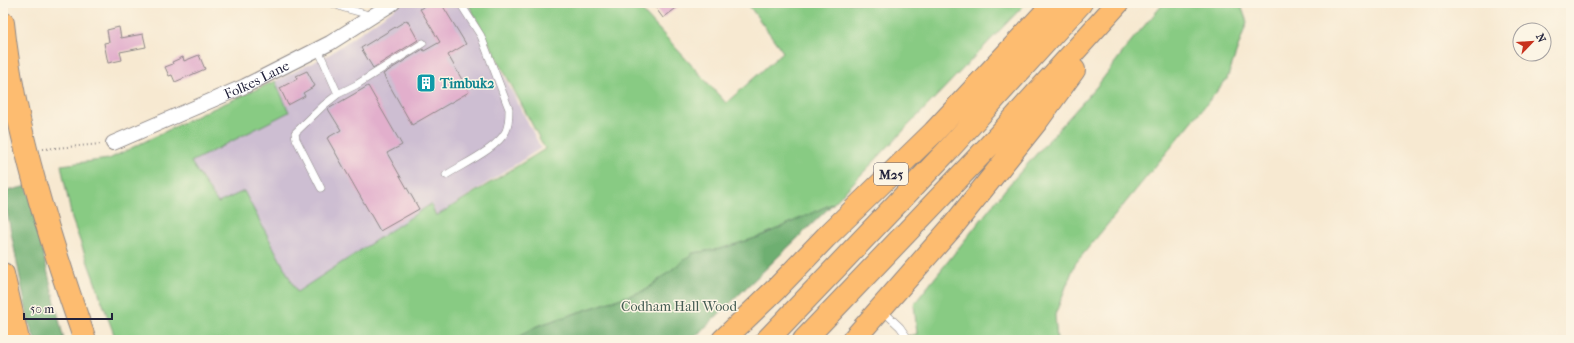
<svg xmlns="http://www.w3.org/2000/svg" width="1574" height="343" viewBox="0 0 1574 343" font-family="'IM FELL French Canon',serif">
<style>
.industrial{fill:#cdbed2}
.green{fill:#88cb83;stroke:#55765f}
.forest{fill:#6eaf71;stroke:#486856}
.building{fill:#e2afcc}
.lines{fill:none;stroke-linecap:round;stroke-linejoin:round}
.service-casing{stroke:#8c8686;stroke-width:8}
.minor-casing{stroke:#8c8686;stroke-width:16}
.trunk-casing{stroke:#8c8686;stroke-width:24}
.motorway-casing{stroke:#8c8686;stroke-width:24}
.path{stroke:#8c8686;stroke-width:2;stroke-dasharray:1 3;stroke-linecap:butt}
.service{stroke:#fff;stroke-width:7}
.minor{stroke:#fff;stroke-width:14}
.trunk{stroke:#fdbc70;stroke-width:22}
.motorway{stroke:#fdbc70;stroke-width:22}
.labels{text-anchor:middle;stroke-width:3;stroke-linejoin:round;paint-order:stroke}
.shield{fill:#fcf5e5;stroke:#63616e;stroke-width:1}
.shield-label{font-size:13px;font-weight:bold;fill:#22223b}
.street-label{font-size:14px;fill:#22223b;stroke:#fcf5e5}
.culture-label{font-size:14px;font-weight:bold;fill:#0d838f;stroke:#fcf5e5;text-anchor:start}
.park-label{font-size:14px;fill:#465d54;stroke:#fcf5e5}
</style>
<rect width="100%" height="100%" fill="#fcf5e5"/>
<filter id="ink" filterUnits="userSpaceOnUse"><feTurbulence type="fractalNoise" baseFrequency=".025" numOctaves="2"/><feDisplacementMap in="SourceGraphic" scale="8" xChannelSelector="R" yChannelSelector="G"/><feConvolveMatrix kernelMatrix="1 2 1 2 8 2 1 2 1" color-interpolation-filters="sRGB"/></filter>
<filter id="wash" filterUnits="userSpaceOnUse"><feTurbulence type="fractalNoise" baseFrequency=".012" numOctaves="4" result="noise"/><feDisplacementMap in="SourceGraphic" scale="16" xChannelSelector="R" yChannelSelector="G"/><feGaussianBlur stdDeviation="0.9" result="paint"/><feColorMatrix in="noise" values="0 0 0 0 0 0 0 0 0 0 0 0 0 0 0 0 0 1.4 0 .05"/><feComposite in="paint" operator="in"/></filter>
<g filter="url(#wash)">
<rect width="100%" height="100%" fill="#f7e9d1"/>
<path class="industrial" d="M 402,3 L 467,3 L 541,148 L 436,216 L 431,204 L 297,293 L 244,191 L 218,203 L 191,162 L 289,112 L 275,81 L 330,54 Z"/>
<path class="green" d="M 468,3 L 635,3 L 726,103 L 783,52 L 747,3 L 1026,3 L 834,203 L 759,237 L 720,249 L 693,253 L 646,290 L 537,326 L 513,340 L 116,340 L 72,219 L 61,165 L 109,159 L 201,114 L 275,81 L 289,112 L 191,162 L 218,203 L 244,191 L 297,292 L 431,204 L 436,216 L 545,149 Z
M 1164,3 L 1240,3 L 1247,22 L 1227,79 L 1075,264 L 1055,315 L 1057,340 L 886,340 L 917,334 L 914,304 L 1007,187 L 1098,85 L 1132,40 Z"/>
<path class="forest" d="M 27,186 L 64,340 L 35,340 L 29,323 L 3,192 Z
M 834,203 L 692,340 L 513,340 L 537,326 L 646,290 L 693,253 L 720,249 L 759,237 Z"/>
<g id="blocks">
<path class="building" d="M 429,3 L 441,3 L 466,44 L 448,55 L 469,92 L 412,125 L 383,74 L 423,49 L 424,51 L 440,42 L 420,9 Z
M 652,3 L 683,3 L 663,18 Z
M 407,20 L 418,40 L 373,68 L 361,48 Z
M 119,27 L 121,38 L 143,34 L 146,47 L 120,52 L 122,60 L 108,63 L 104,43 L 109,42 L 107,30 Z
M 199,55 L 205,69 L 175,82 L 172,75 L 169,76 L 165,67 L 173,64 L 172,62 L 183,57 L 184,61 Z
M 307,71 L 315,86 L 303,93 L 305,96 L 288,105 L 280,88 L 297,79 L 296,76 Z
M 368,86 L 402,145 L 387,153 L 419,209 L 380,231 L 327,138 L 341,130 L 328,109 Z"/>
</g>
</g>
<g filter="url(#ink)">
<use href="#blocks" fill-opacity="0" stroke="#8c8686" stroke-width="1"/>
<g class="lines">
<defs>
<path id="service" d="M 332,3 L 344,8 L 373,16
M 318,49 L 338,94 L 356,85 L 423,43
M 446,175 C 463,164 497,149 506,131 C 509,124 509,117 509,109 L 481,36 L 460,3
M 321,188 L 296,139 L 295,133 L 324,105 L 338,94
M 882,310 L 900,327 L 909,340"/>
<g id="minor">
<path id="s1" d="M 113,143 L 245,86 L 330,43 L 393,3"/>
</g>
<path id="trunk" d="M 3,23 C 14,129 50,240 85,340
M 3,274 L 18,340"/>
<path id="motorway" d="M 723,340 L 776,289 L 826,237 L 934,132 L 1054,3
M 767,340 L 948,150 L 1081,3
M 804,340 L 989,146 L 1118,3
M 853,340 L 953,226 L 1037,121 L 1074,70"/>
</defs>
<use href="#service" class="service-casing"/>
<use href="#minor" class="minor-casing"/>
<use href="#trunk" class="trunk-casing"/>
<use href="#motorway" class="motorway-casing"/>
<path class="path" d="M 43,149 L 102,144"/>
<use href="#service" class="service"/>
<use href="#minor" class="minor"/>
<use href="#trunk" class="trunk"/>
<use href="#motorway" class="motorway"/>
</g>
</g>
<defs>
<symbol id="building-square" viewBox="-11 -11 22 22"><rect x="-9" y="-9" width="18" height="18" rx="4" fill="#0f9aa8" stroke="#fcf5e5"/><path d="M-4-6H4V6H1V3H-1V6H-4ZM-2.5-4.3h1.7v1.8h-1.7ZM.8-4.3h1.7v1.8H.8ZM-2.5-1h1.7V.8h-1.7ZM.8-1h1.7V.8H.8Z" fill="#fff"/></symbol>
</defs>
<g fill-rule="evenodd">
<use href="#building-square" x="415" y="72" width="22" height="22"/>
</g>
<g class="labels">
<rect class="shield" x="874" y="163" width="34" height="22" rx="3"/>
<g class="shield-label">
<text x="891" y="179">M25</text>
</g>
<g class="street-label">
<text dy="5" stroke="none"><textPath href="#s1" startOffset="157">Folkes Lane</textPath></text>
</g>
<g class="culture-label">
<text x="440" y="88">Timbuk2</text>
</g>
<g class="park-label">
<text x="679" y="311">Codham Hall Wood</text>
</g>
</g>
<rect width="1574" height="343" fill="none" stroke="#fcf5e5" stroke-width="16"/>
<g transform="translate(1532 42) rotate(65)"><circle r="19" fill="#fcf5e5" stroke="#a5a1a1"/>
<path d="M0-3L7 15L0 10L-7 15Z" fill="#c8321e"/>
<text y="-6" font-size="11" font-weight="bold" text-anchor="middle" fill="#22223b">N</text>
</g>
<path d="M24 313v6h88v-6" fill="none" stroke="#22223b" stroke-width="2"/>
<text x="30" y="313" font-size="12" fill="#22223b" stroke="#fcf5e5" stroke-width="3" paint-order="stroke">50 m</text>
</svg>
